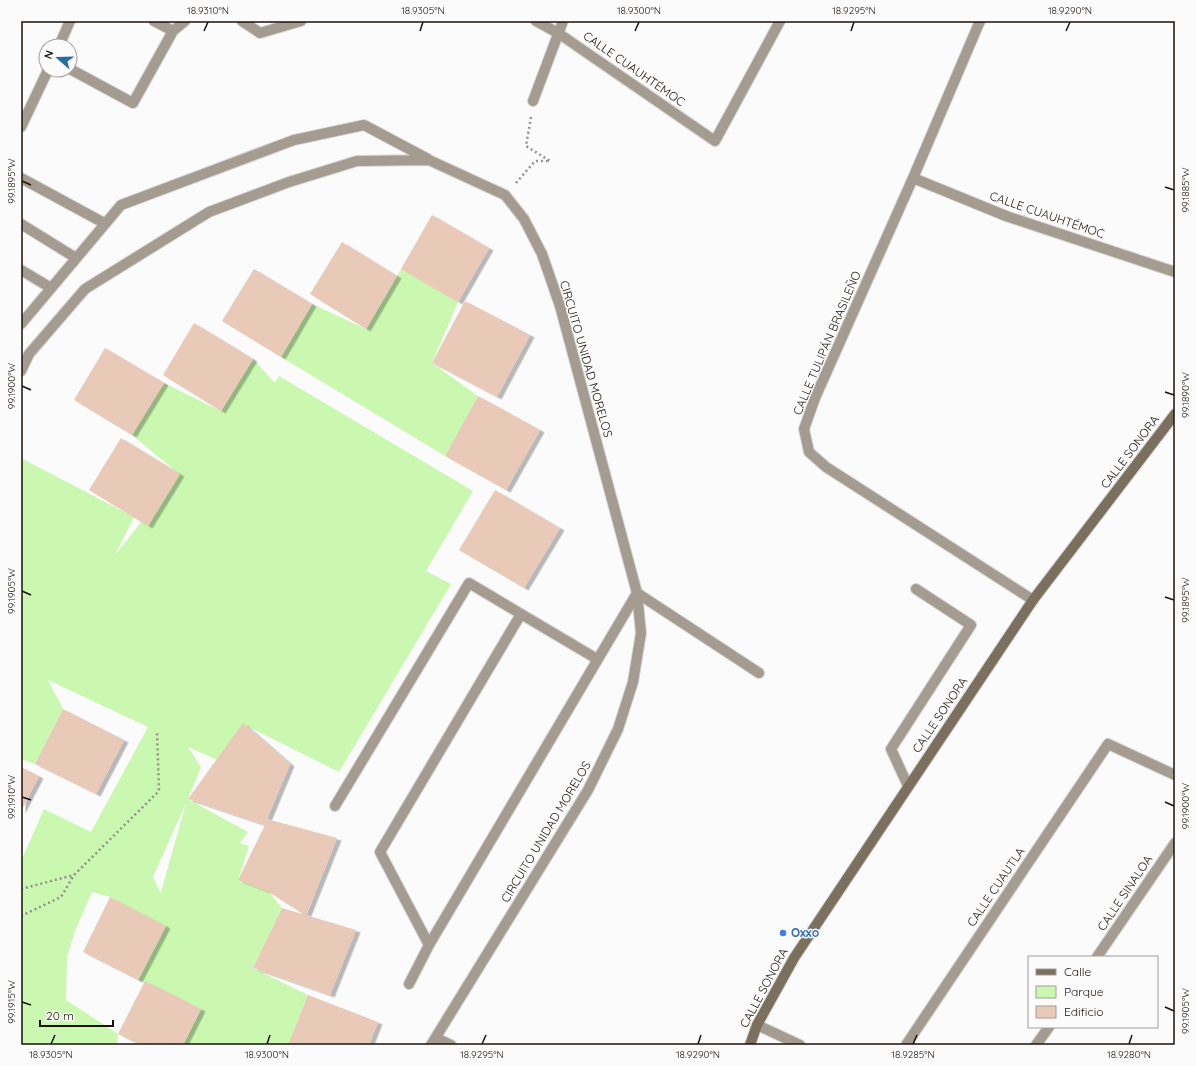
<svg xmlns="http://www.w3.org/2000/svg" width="1196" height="1066" viewBox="0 0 1196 1066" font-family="Quicksand,sans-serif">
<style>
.green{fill:#cbf8b0;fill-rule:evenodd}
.building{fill:#e9c9b7;filter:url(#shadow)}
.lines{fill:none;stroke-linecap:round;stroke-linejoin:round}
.lane-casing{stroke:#d7d6d4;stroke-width:12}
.street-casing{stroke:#d7d6d4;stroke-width:12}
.secondary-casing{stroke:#d7d6d4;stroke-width:12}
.path{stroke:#948f8b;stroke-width:2.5;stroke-dasharray:2 3;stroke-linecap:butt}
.lane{stroke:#a49c90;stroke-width:10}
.street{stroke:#a49c90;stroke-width:10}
.secondary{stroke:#7b6f5d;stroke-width:10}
.ticks{fill:none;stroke:#1c120a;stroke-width:1.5}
.shop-dot{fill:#3f7fe0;stroke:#fbfbfb;stroke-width:1.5}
.labels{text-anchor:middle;stroke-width:3;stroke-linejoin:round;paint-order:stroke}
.street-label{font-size:12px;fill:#1c120a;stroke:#fbfbfb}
.shop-label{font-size:12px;font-weight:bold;fill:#366cbe;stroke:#fbfbfb;text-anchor:start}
.neatline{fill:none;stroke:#1c120a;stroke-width:1.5}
.ticks-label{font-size:10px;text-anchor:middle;fill:#1c120a}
</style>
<defs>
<filter id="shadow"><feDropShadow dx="4.5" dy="2.5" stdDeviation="0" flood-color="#0004"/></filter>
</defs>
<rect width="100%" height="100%" fill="#fbfbfb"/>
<path class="green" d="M 401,269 L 458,302 L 432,363 L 478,396 L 445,456 L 281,357 L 312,304 L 366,329 Z
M 253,359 L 275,383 L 279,376 L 473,491 L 426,571 L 451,584 L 339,772 L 243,724 L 220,761 L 188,747 L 201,767 L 188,799 L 248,832 L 240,843 L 249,846 L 238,880 L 269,892 L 282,908 L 253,968 L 308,995 L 288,1045 L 183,1045 L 201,1009 L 138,980 L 166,926 L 110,897 L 92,892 L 75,931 L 67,957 L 66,1000 L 118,1034 L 117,1045 L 21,1045 L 21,861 L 44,809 L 91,832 L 148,727 L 48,680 L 63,709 L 35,764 L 21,759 L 21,458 L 134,517 L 115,555 L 179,474 L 132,435 L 164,383 L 221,411 ZM 186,803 L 161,892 L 160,892 L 153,877 Z"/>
<path class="building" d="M 432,215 L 489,248 L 458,302 L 401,269 Z
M 342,242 L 397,276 L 366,329 L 310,294 Z
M 254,269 L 312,304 L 281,357 L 222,321 Z
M 465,301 L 530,335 L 497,397 L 432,363 Z
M 194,323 L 253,359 L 221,411 L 163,375 Z
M 105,348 L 164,383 L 132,435 L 74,400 Z
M 478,396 L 540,430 L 506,490 L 445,456 Z
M 121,438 L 180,474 L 148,526 L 89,490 Z
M 495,490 L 560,528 L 524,588 L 459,550 Z
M 63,709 L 124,740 L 96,794 L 35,764 Z
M 243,723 L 290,764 L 267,819 L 337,838 L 306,916 L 269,892 L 238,880 L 265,825 L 188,799 Z
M 21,767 L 39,776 L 21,811 Z
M 110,897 L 166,926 L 138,980 L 83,952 Z
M 282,908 L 356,930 L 330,995 L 253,968 Z
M 145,981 L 201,1009 L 183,1045 L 141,1045 L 118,1034 Z
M 308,995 L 378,1022 L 369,1045 L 288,1045 Z"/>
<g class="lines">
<defs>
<path id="lane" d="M 436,1038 L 451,1045"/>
<path id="street" d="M 154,21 L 173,31
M 242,21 L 260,33 L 301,21
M 536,21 L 558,33 L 715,141 L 780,21
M 980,21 L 913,178 L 815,398 L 804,429 L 809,452 L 826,467 L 1033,600
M 59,46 L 70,21
M 70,69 L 133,103 L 173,31 L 185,21
M 533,101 L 563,21
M 21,127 L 48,70
M 21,178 L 104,223
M 913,178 L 1006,216 L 1175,272
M 21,224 L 76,258
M 21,270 L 51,288
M 21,324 L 121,205 L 294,140 L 364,125 L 428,159
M 21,371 L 29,354 L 85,289 L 209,212 L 289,182 L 357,161 L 429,160 L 505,195 L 524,219 L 542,254 L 560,306 L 637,593 L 641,633 L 633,682 L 618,729 L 588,790 L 431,1045
M 908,786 L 891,749 L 971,625 L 916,589
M 335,806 L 469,583 L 521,614
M 429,945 L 380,852 L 521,614 L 597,659
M 1097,957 L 1175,843
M 409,984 L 429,945 L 637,593 L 759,673
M 757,1025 L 800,1045
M 906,1045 L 1108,744 L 1175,775
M 1036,1045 L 1049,1027"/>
<path id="secondary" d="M 750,1045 L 757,1025 L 794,958 L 1033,600 L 1175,414"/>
</defs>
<use href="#lane" class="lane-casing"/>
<use href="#street" class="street-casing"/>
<use href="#secondary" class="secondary-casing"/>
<path class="path" d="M 531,117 L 526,146 L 550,161
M 516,183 L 535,161 L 549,161
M 21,889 L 74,875 L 159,791 L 157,732
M 21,916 L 61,897 L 74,875"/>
<use href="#lane" class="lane"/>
<use href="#street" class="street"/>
<use href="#secondary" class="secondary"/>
</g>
<path class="ticks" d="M 204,31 L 208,22M 420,31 L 423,22M 635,31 L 639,22M 851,31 L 854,22M 1066,31 L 1070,22M 22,181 L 31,185M 1165,187 L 1174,190M 22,386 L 31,390M 1165,392 L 1174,395M 22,591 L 31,595M 1165,597 L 1174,600M 22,797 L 31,800M 1165,802 L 1174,806M 22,1002 L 31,1005M 1165,1007 L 1174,1011M 51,1044 L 55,1035M 267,1044 L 270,1035M 482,1044 L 486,1035M 698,1044 L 701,1035M 913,1044 L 917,1035M 1129,1044 L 1132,1035"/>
<circle class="shop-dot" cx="783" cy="933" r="4"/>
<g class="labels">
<g class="street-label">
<text transform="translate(634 69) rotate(35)" y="4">CALLE CUAUHTÉMOC</text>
<text transform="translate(1047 215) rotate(19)" y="4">CALLE CUAUHTÉMOC</text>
<text transform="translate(827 343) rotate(-67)" y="4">CALLE TULIPÁN BRASILEÑO</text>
<text transform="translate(586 359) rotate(74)" y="4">CIRCUITO UNIDAD MORELOS</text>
<text transform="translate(1130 452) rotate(-53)" y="4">CALLE SONORA</text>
<text transform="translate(940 715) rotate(-56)" y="4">CALLE SONORA</text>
<text transform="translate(546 832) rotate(-59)" y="4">CIRCUITO UNIDAD MORELOS</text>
<text transform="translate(996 887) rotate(-56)" y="4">CALLE CUAUTLA</text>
<text transform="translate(1125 893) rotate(-56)" y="4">CALLE SINALOA</text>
<text transform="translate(764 988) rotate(-62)" y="4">CALLE SONORA</text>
</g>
<g class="shop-label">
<text x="791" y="937">Oxxo</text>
</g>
</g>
<rect width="1196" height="1066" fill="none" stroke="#fbfbfb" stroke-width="44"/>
<rect x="1028" y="956" width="130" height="72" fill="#fbfbfb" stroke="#a29e9b"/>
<rect x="1036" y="969" width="20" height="6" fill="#7b6f5d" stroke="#a29e9b"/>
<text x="1064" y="976" font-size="12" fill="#1c120a">Calle</text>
<rect x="1036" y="986" width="20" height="12" fill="#cbf8b0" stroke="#a29e9b"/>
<text x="1064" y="996" font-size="12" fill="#1c120a">Parque</text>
<rect x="1036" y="1006" width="20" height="12" fill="#e9c9b7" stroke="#a29e9b"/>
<text x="1064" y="1016" font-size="12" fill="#1c120a">Edificio</text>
<g transform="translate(58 58) rotate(290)"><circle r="19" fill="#fbfbfb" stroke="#a29e9b"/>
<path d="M0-3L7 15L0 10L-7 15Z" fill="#286da2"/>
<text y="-6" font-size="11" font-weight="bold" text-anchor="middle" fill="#1c120a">N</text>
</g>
<path d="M40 1020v6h73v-6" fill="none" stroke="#1c120a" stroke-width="2"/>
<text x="46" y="1020" font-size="12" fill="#1c120a" stroke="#fbfbfb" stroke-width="3" paint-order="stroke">20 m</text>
<rect x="22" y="22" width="1152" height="1022" class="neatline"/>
<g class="ticks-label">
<text x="208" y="14">18.9310°N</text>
<text x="423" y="14">18.9305°N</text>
<text x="639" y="14">18.9300°N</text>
<text x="854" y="14">18.9295°N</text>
<text x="1070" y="14">18.9290°N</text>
<text transform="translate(11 181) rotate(-90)" y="4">99.1895°W</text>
<text transform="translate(1185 190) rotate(-90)" y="4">99.1885°W</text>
<text transform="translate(11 386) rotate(-90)" y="4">99.1900°W</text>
<text transform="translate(1185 395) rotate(-90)" y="4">99.1890°W</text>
<text transform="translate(11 591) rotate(-90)" y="4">99.1905°W</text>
<text transform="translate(1185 600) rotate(-90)" y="4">99.1895°W</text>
<text transform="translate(11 797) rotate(-90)" y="4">99.1910°W</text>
<text transform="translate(1185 806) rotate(-90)" y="4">99.1900°W</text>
<text transform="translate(11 1002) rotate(-90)" y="4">99.1915°W</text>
<text transform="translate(1185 1011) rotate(-90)" y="4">99.1905°W</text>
<text x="51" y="1058">18.9305°N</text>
<text x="267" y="1058">18.9300°N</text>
<text x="482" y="1058">18.9295°N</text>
<text x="698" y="1058">18.9290°N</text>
<text x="913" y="1058">18.9285°N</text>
<text x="1129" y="1058">18.9280°N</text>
</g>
</svg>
